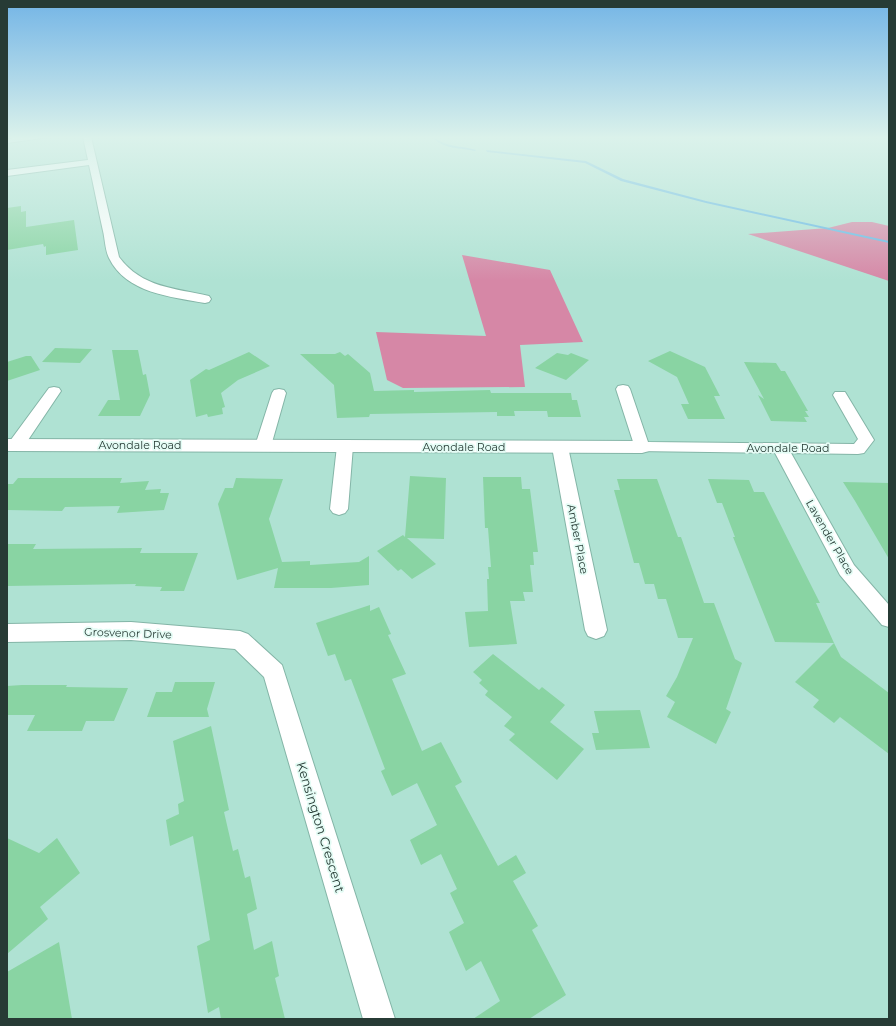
<svg xmlns="http://www.w3.org/2000/svg" width="896" height="1026" viewBox="0 0 896 1026" font-family="Montserrat,sans-serif">
<style>
.forest{fill:#d687a6}
.lines{fill:none;stroke-linecap:round;stroke-linejoin:round}
.stream{fill:#66b7e4;fill-rule:evenodd}
.building{fill:#89d4a3}
.minor-casing{stroke:#84b5a7;stroke-width:2}
.tertiary-casing{stroke:#84b5a7;stroke-width:2}
.minor{fill:#fff;fill-rule:evenodd}
.tertiary{fill:#fff;fill-rule:evenodd}
.labels{text-anchor:middle;stroke-width:3.5;stroke-linejoin:round;paint-order:stroke}
.street-label{font-size:11px;fill:#273b35;stroke:#e4fcf5}
.near-street-label{font-size:13px;fill:#273b35;stroke:#e4fcf5}
</style>
<rect width="100%" height="100%" fill="#afe2d3"/>
<path class="forest" d="M 852,222 L 872,222 L 889,226 L 889,281 L 748,234 L 828,228 Z
M 462,255 L 550,270 L 583,342 L 520,345 L 525,387 L 403,388 L 387,380 L 376,332 L 486,336 Z"/>
<g class="lines">
<path class="stream" d="M 432,137 C 437,139 442,143 447,144 C 456,147 467,147 476,150 L 475,151 C 462,148 442,149 432,137 Z
M 486,150 L 586,161 L 623,179 L 706,201 L 889,241 L 889,243 L 706,203 L 621,181 L 585,163 L 487,152 Z"/>
</g>
<path class="building" d="M 21,206 L 21,212 L 26,211 L 26,227 L 74,220 L 78,250 L 46,255 L 46,246 L 44,247 L 43,244 L 7,250 L 7,208 Z
M 55,348 L 92,349 L 80,363 L 42,362 Z
M 112,350 L 138,350 L 143,375 L 146,374 L 150,395 L 140,416 L 98,416 L 108,400 L 120,400 Z
M 670,351 L 705,367 L 720,396 L 714,396 L 725,419 L 688,419 L 681,404 L 689,404 L 677,377 L 648,361 Z
M 249,352 L 270,366 L 238,380 L 221,393 L 225,407 L 222,408 L 223,414 L 208,417 L 207,414 L 196,417 L 190,380 L 206,369 L 209,370 Z
M 340,352 L 345,356 L 348,354 L 370,373 L 374,391 L 414,390 L 414,392 L 490,390 L 491,393 L 571,393 L 572,400 L 577,400 L 581,417 L 548,417 L 547,411 L 514,411 L 515,416 L 497,416 L 497,412 L 370,414 L 369,417 L 337,418 L 334,385 L 300,354 L 335,354 Z
M 557,353 L 568,355 L 571,353 L 589,360 L 566,380 L 535,368 Z
M 26,356 L 31,356 L 40,370 L 7,381 L 7,362 Z
M 744,362 L 776,363 L 781,371 L 785,371 L 808,411 L 805,411 L 809,417 L 804,417 L 807,422 L 771,421 L 758,395 L 764,399 Z
M 410,476 L 446,478 L 444,539 L 407,538 L 436,564 L 412,579 L 401,569 L 398,571 L 377,551 L 403,535 L 405,537 Z
M 483,477 L 521,477 L 522,489 L 530,489 L 538,552 L 533,552 L 534,565 L 530,565 L 533,592 L 523,592 L 525,601 L 510,601 L 517,644 L 469,647 L 465,612 L 488,611 L 487,579 L 489,579 L 488,567 L 491,567 L 488,528 L 485,528 Z
M 18,478 L 122,478 L 120,483 L 149,481 L 145,490 L 161,489 L 160,493 L 169,493 L 164,510 L 117,513 L 120,506 L 65,507 L 62,511 L 7,510 L 7,484 L 13,484 Z
M 236,478 L 283,479 L 269,519 L 282,562 L 310,561 L 310,565 L 359,562 L 369,556 L 369,585 L 331,588 L 274,588 L 278,568 L 237,580 L 218,504 L 225,488 L 233,488 Z
M 617,479 L 657,479 L 678,537 L 681,537 L 704,603 L 714,603 L 735,659 L 742,663 L 726,709 L 731,712 L 716,744 L 667,717 L 675,702 L 666,696 L 677,677 L 693,638 L 678,638 L 666,599 L 658,599 L 654,584 L 645,584 L 639,563 L 634,563 L 614,490 L 620,490 Z
M 708,479 L 749,480 L 754,492 L 764,492 L 820,603 L 816,603 L 834,643 L 775,642 L 733,537 L 735,537 L 722,503 L 717,503 Z
M 843,482 L 889,483 L 889,559 L 855,501 Z
M 7,544 L 36,544 L 33,549 L 142,548 L 140,553 L 198,553 L 184,591 L 160,591 L 162,587 L 135,586 L 136,584 L 7,586 Z
M 370,605 L 370,611 L 379,607 L 391,634 L 388,635 L 406,674 L 392,679 L 422,751 L 441,742 L 462,782 L 455,786 L 498,866 L 516,855 L 526,873 L 513,881 L 538,926 L 532,930 L 566,995 L 529,1019 L 473,1019 L 500,1001 L 481,961 L 466,971 L 449,932 L 464,923 L 450,893 L 457,889 L 441,854 L 421,865 L 410,840 L 437,825 L 417,783 L 392,796 L 381,771 L 385,769 L 351,679 L 345,681 L 335,654 L 328,656 L 316,623 Z
M 834,643 L 841,657 L 889,693 L 889,754 L 840,717 L 834,723 L 813,707 L 819,700 L 795,682 Z
M 493,654 L 539,690 L 542,687 L 565,705 L 550,722 L 584,749 L 557,780 L 509,740 L 515,734 L 504,726 L 512,717 L 485,695 L 488,691 L 479,683 L 482,680 L 473,672 Z
M 175,682 L 215,682 L 207,709 L 209,717 L 147,717 L 156,692 L 172,692 Z
M 22,685 L 67,685 L 66,687 L 128,688 L 114,721 L 86,721 L 82,731 L 27,731 L 35,715 L 7,715 L 7,686 Z
M 640,710 L 650,748 L 596,750 L 592,733 L 599,733 L 594,711 Z
M 211,726 L 229,810 L 224,812 L 233,851 L 238,849 L 245,878 L 250,876 L 257,909 L 247,914 L 254,950 L 272,941 L 279,976 L 275,978 L 285,1019 L 221,1019 L 219,1007 L 208,1013 L 197,946 L 210,940 L 193,836 L 170,846 L 166,820 L 179,814 L 178,804 L 184,801 L 173,741 Z
M 7,838 L 39,853 L 57,838 L 80,873 L 40,907 L 48,919 L 7,954 Z
M 59,942 L 72,1019 L 7,1019 L 7,972 Z"/>
<g class="lines">
<defs>
<path id="minor" d="M 19,137 L 49,137 L 7,143 L 7,139 Z
M 83,137 L 91,137 L 119,257 C 142,288 175,288 209,296 L 211,299 L 209,302 L 205,303 C 171,297 126,293 109,258 C 105,250 105,239 103,231 C 98,209 94,187 89,165 L 7,176 L 7,170 L 88,160 Z
M 623,385 L 628,386 L 630,389 L 648,442 L 854,444 L 858,439 L 833,395 L 835,392 L 845,392 L 874,440 L 864,453 L 858,454 L 791,453 L 854,565 L 889,605 L 889,627 L 882,625 L 840,575 L 775,453 L 636,451 L 616,389 L 618,386 Z
M 54,387 L 59,388 L 61,391 L 22,449 L 16,450 L 10,449 L 8,445 L 10,441 L 49,388 Z
M 279,389 L 284,390 L 286,393 L 271,446 L 269,450 L 263,451 L 257,450 L 255,446 L 272,393 L 274,390 Z
M 345,441 L 351,442 L 353,446 L 348,509 L 345,513 L 339,515 L 333,513 L 330,509 L 337,446 L 339,442 Z
M 560,442 L 566,443 L 568,447 L 607,630 L 604,636 L 596,639 L 588,636 L 585,630 L 552,447 L 554,443 Z
M 131,622 L 240,631 L 248,634 L 282,665 L 395,1019 L 363,1019 L 264,677 L 235,649 L 131,640 L 7,642 L 7,624 Z"/>
<path id="tertiary" d="M 7,439 L 642,441 L 649,443 L 652,447 L 649,451 L 642,453 L 7,451 Z"/>
</defs>
<use href="#minor" class="minor-casing"/>
<use href="#tertiary" class="tertiary-casing"/>
<use href="#minor" class="minor"/>
<use href="#tertiary" class="tertiary"/>
</g>
<linearGradient id="sky" x2="0" y2="1"><stop stop-color="#74b5e6"/><stop offset="0.49" stop-color="#dbf2eb"/><stop offset="1" stop-color="#dbf2eb" stop-opacity="0"/></linearGradient>
<rect width="896" height="281" fill="url(#sky)"/>
<g class="labels">
<g class="street-label">
<text x="140" y="449">Avondale Road</text>
<text x="464" y="451">Avondale Road</text>
<text x="788" y="452">Avondale Road</text>
<text transform="translate(830 537) rotate(60)" y="4">Lavender Place</text>
<text transform="translate(578 539) rotate(79)" y="4">Amber Place</text>
<text transform="translate(128 633) rotate(2)" y="4">Grosvenor Drive</text>
</g>
<g class="near-street-label">
<text transform="translate(321 827) rotate(73)" y="5">Kensington Crescent</text>
</g>
</g>
<rect width="896" height="1026" fill="none" stroke="#273b35" stroke-width="16"/>
</svg>
